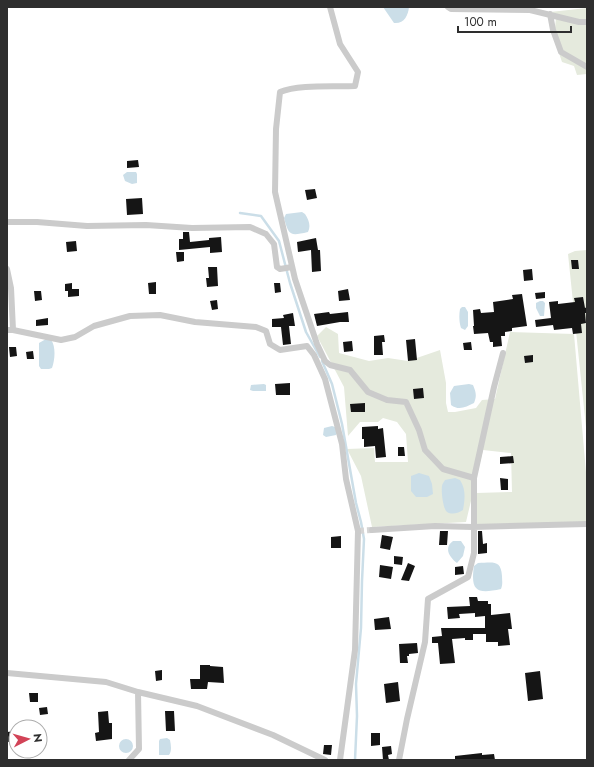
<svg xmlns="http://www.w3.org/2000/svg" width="594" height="767" viewBox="0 0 594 767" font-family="Jost,sans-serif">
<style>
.green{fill:#e5eadd}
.water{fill:#cbdee8}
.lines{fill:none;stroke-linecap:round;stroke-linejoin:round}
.stream{stroke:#cbdee8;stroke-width:2.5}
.building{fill:#151515}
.street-tunnel{stroke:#d5d5d5;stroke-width:6;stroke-dasharray:6 3;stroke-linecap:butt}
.street{stroke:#cbcbcb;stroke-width:6}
</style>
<rect width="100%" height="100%" fill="#fff"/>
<path class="green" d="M 587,8 L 587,74 L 577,75 L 574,66 L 562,62 L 554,38 L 556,18 L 550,12 Z
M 587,250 L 587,437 L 568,254 L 575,251 Z
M 326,327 L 338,334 L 339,353 L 369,361 L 388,358 L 408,361 L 440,350 L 446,383 L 446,403 L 448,412 L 455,412 L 476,408 L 482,400 L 495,399 L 510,332 L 574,334 L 587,484 L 587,523 L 476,525 L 476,493 L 512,492 L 511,453 L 483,450 L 466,522 L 372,527 L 361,476 L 347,449 L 374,448 L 375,462 L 408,462 L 406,434 L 397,422 L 383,418 L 378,422 L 360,422 L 348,436 L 344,387 L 317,336 Z"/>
<path class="water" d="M 383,7 L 409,7 C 408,16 404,24 394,23 Z
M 127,172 L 136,172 L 137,174 L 137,183 L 132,184 L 125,181 L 123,175 Z
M 302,212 L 305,214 C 309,220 311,226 308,232 C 290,236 289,236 284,218 L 286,214 Z
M 540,301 L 543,301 L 545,303 L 544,316 L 540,316 L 536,308 L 536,303 Z
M 462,307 L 465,307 L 468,312 L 468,326 L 465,330 L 461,328 C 459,322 459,315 460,309 Z
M 46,339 L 51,340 C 56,346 55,360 52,368 L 49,369 L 41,369 L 39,366 L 39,343 Z
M 264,384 L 266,385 L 266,391 L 253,391 L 250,390 L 251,385 Z
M 469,384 L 473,385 C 476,392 477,396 474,403 C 466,407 459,411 451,405 L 450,393 L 454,386 Z
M 332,426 L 335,427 L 337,433 L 336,435 L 326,437 L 323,435 L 324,428 Z
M 419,473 L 429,476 L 432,484 L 433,494 L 427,497 L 416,497 L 411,491 L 411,476 Z
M 455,478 L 460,480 C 466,489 465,499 463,510 C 459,513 452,515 447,512 C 443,509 441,491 442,486 C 442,484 444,482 445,480 Z
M 453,541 L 461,541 L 465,547 L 463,556 L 457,563 C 450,558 443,548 453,541 Z
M 478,563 C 492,563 501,559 502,576 C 502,581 503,584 501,589 C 478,594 470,592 474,566 Z
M 167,738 L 170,740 C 171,745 172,751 169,755 L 159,755 L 159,741 L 160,739 Z
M119 746a7 7 0 1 1 14 0a7 7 0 1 1-14 0Z"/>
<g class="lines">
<path class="stream" d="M 240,213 L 261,216 L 279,241 L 290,283 L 306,332 L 320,357
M 322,361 L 332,384 L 342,424 L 356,503 L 361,522 L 364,539 L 362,581 L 361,628 L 356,684 L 357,716 L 355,760"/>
</g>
<path class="building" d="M 138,160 L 139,167 L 127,168 L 127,161 Z
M 315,189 L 317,198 L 307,200 L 305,190 Z
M 142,198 L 143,214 L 127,215 L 126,199 Z
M 183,232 L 189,232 L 190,242 L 209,240 L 209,238 L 221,237 L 222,252 L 210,253 L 210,247 L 179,250 L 179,239 L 183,239 Z
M 316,238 L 318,250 L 320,250 L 321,271 L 312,272 L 311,250 L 298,252 L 297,242 Z
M 76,241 L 77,251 L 67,252 L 66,242 Z
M 176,252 L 184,252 L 184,261 L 177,262 Z
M 571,260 L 578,260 L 579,269 L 572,269 Z
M 208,267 L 217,267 L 218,286 L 207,287 L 206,278 L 209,278 Z
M 532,269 L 533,280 L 524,281 L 523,270 Z
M 156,282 L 156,294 L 149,294 L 148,283 Z
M 72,283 L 72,289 L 79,289 L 79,296 L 68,297 L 68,291 L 65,291 L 65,284 Z
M 274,283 L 280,283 L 281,292 L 275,293 Z
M 348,289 L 350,300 L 339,301 L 338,291 Z
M 34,291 L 41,291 L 42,300 L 35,301 Z
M 545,292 L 545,298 L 536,299 L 535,293 Z
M 522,294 L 527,326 L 512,328 L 512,331 L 505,332 L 505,336 L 501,336 L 502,346 L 493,347 L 493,342 L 490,342 L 488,333 L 474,334 L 473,326 L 474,326 L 473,310 L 480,309 L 481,313 L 494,312 L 493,302 L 513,299 L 512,295 Z
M 583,297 L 585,308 L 587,307 L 587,313 L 585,313 L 586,323 L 581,324 L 582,333 L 573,334 L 572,328 L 554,330 L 553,325 L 536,327 L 535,320 L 551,318 L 549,302 L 558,301 L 558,304 L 575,302 L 574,298 Z
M 217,300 L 218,309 L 212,310 L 210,301 Z
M 329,312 L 330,314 L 348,312 L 349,322 L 340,322 L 317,326 L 314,314 Z
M 293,313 L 295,326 L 289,326 L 291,344 L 283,345 L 281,327 L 272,327 L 272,319 L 284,318 L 283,315 Z
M 48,318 L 48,325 L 36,326 L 36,320 Z
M 384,335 L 385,342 L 382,342 L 383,355 L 374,355 L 374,336 Z
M 415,339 L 417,360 L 408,361 L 406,340 Z
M 352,341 L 353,351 L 344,352 L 343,342 Z
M 471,342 L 472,350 L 464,350 L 463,343 Z
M 9,347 L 16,347 L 17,356 L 10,357 Z
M 33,351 L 34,359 L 27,359 L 26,352 Z
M 533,355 L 533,362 L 525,363 L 524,356 Z
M 290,383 L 290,395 L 276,395 L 275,384 Z
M 423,388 L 424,398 L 414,399 L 413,389 Z
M 365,403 L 365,412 L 351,412 L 350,404 Z
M 378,426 L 378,429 L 383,428 L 386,457 L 376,458 L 375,446 L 364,447 L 364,439 L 362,439 L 362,427 Z
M 398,447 L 404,447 L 405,456 L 398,456 Z
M 513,456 L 514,463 L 500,464 L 500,457 Z
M 500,478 L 508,479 L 508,490 L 501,490 Z
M 440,531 L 448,531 L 447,545 L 439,545 Z
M 478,531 L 482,531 L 483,544 L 487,543 L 487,553 L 478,554 Z
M 382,535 L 393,537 L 390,550 L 380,548 Z
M 341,536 L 341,548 L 331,548 L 331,537 Z
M 394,556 L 403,557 L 402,565 L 394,564 Z
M 408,563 L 415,566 L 409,581 L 401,580 Z
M 380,565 L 393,567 L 391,579 L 379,577 Z
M 463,566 L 464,574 L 455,575 L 455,567 Z
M 469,597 L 477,597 L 478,601 L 488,601 L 488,604 L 491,604 L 491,615 L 510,613 L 512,629 L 508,629 L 510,645 L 498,646 L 498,642 L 486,642 L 486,634 L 473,634 L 473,640 L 465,640 L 465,638 L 452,639 L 455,663 L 440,664 L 438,643 L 432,643 L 432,637 L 442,636 L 441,628 L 485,628 L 485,616 L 475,617 L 475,613 L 459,614 L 460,618 L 448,619 L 447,607 L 470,606 Z
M 389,617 L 391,629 L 375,630 L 374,619 Z
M 417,643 L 418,653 L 409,654 L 409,656 L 407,656 L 408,663 L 400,663 L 399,644 Z
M 200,665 L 210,665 L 210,666 L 223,667 L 224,683 L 208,682 L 207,689 L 191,689 L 190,679 L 200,679 Z
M 162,670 L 162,680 L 156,681 L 155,671 Z
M 540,671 L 543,699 L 528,701 L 525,673 Z
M 398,682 L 400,701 L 386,703 L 384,684 Z
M 29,693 L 38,693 L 38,702 L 30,702 Z
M 47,707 L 48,714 L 40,715 L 39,708 Z
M 108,711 L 109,723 L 112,723 L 112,739 L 96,741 L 95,733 L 99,732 L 98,712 Z
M 165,711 L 174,711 L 175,731 L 166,731 Z
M 16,731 L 16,741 L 7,742 L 7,732 Z
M 371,733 L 380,733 L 380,745 L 371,746 Z
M 324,745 L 332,745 L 331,755 L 323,754 Z
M 391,746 L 392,754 L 388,755 L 389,760 L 383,760 L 382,747 Z
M 482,753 L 482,755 L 494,754 L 495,760 L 455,760 L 455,756 Z"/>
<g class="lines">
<path class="street-tunnel" d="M 358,531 L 372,530"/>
<path class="street" d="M 330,7 L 340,44 L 358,72 L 355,86 C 334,87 298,84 280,92 L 276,129 L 275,192 L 295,279 L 317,344 L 325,361 L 330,365 L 350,370 L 368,392 L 387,400 L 406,402 L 419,430 L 425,450 L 443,469 L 474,478
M 448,7 L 451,9 L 530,10 L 579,22 L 587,22
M 550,14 L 553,30 L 561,52 L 587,67
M 7,222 L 37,222 L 87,226 L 146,225 L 192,228 L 250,227 L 266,234 L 274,244 L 277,267 L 280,269 L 292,267
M 7,269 L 11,288 L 13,330
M 7,330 L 13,330 L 61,340 L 75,337 L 94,326 L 130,316 L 160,315 L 195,322 L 256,327 L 266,331 L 270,344 L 280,350 L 307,346 L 314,355 L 325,379 L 342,444 L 346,479 L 358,531 L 355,650 L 340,760
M 372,530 L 435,526 L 473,527 L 587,524
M 7,673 L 106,682 L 138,692 L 197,706 L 273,735 L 325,760
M 129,760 L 139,749 L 138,692
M 399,760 L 407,719 L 425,642 L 428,599 L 468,577 L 474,553 L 474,478 L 494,387 L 503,353"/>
</g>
<rect width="594" height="767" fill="none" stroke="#2e2e2e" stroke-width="16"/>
<g transform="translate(28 739) rotate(84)"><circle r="19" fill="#ffffff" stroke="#ababab"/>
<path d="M0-3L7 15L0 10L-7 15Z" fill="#d24357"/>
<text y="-6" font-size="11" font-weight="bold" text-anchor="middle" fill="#2e2e2e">N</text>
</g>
<path d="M458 26v6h113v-6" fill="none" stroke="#2e2e2e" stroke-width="2"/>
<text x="464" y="26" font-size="12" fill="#2e2e2e" stroke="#ffffff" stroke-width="3" paint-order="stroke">100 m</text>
</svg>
